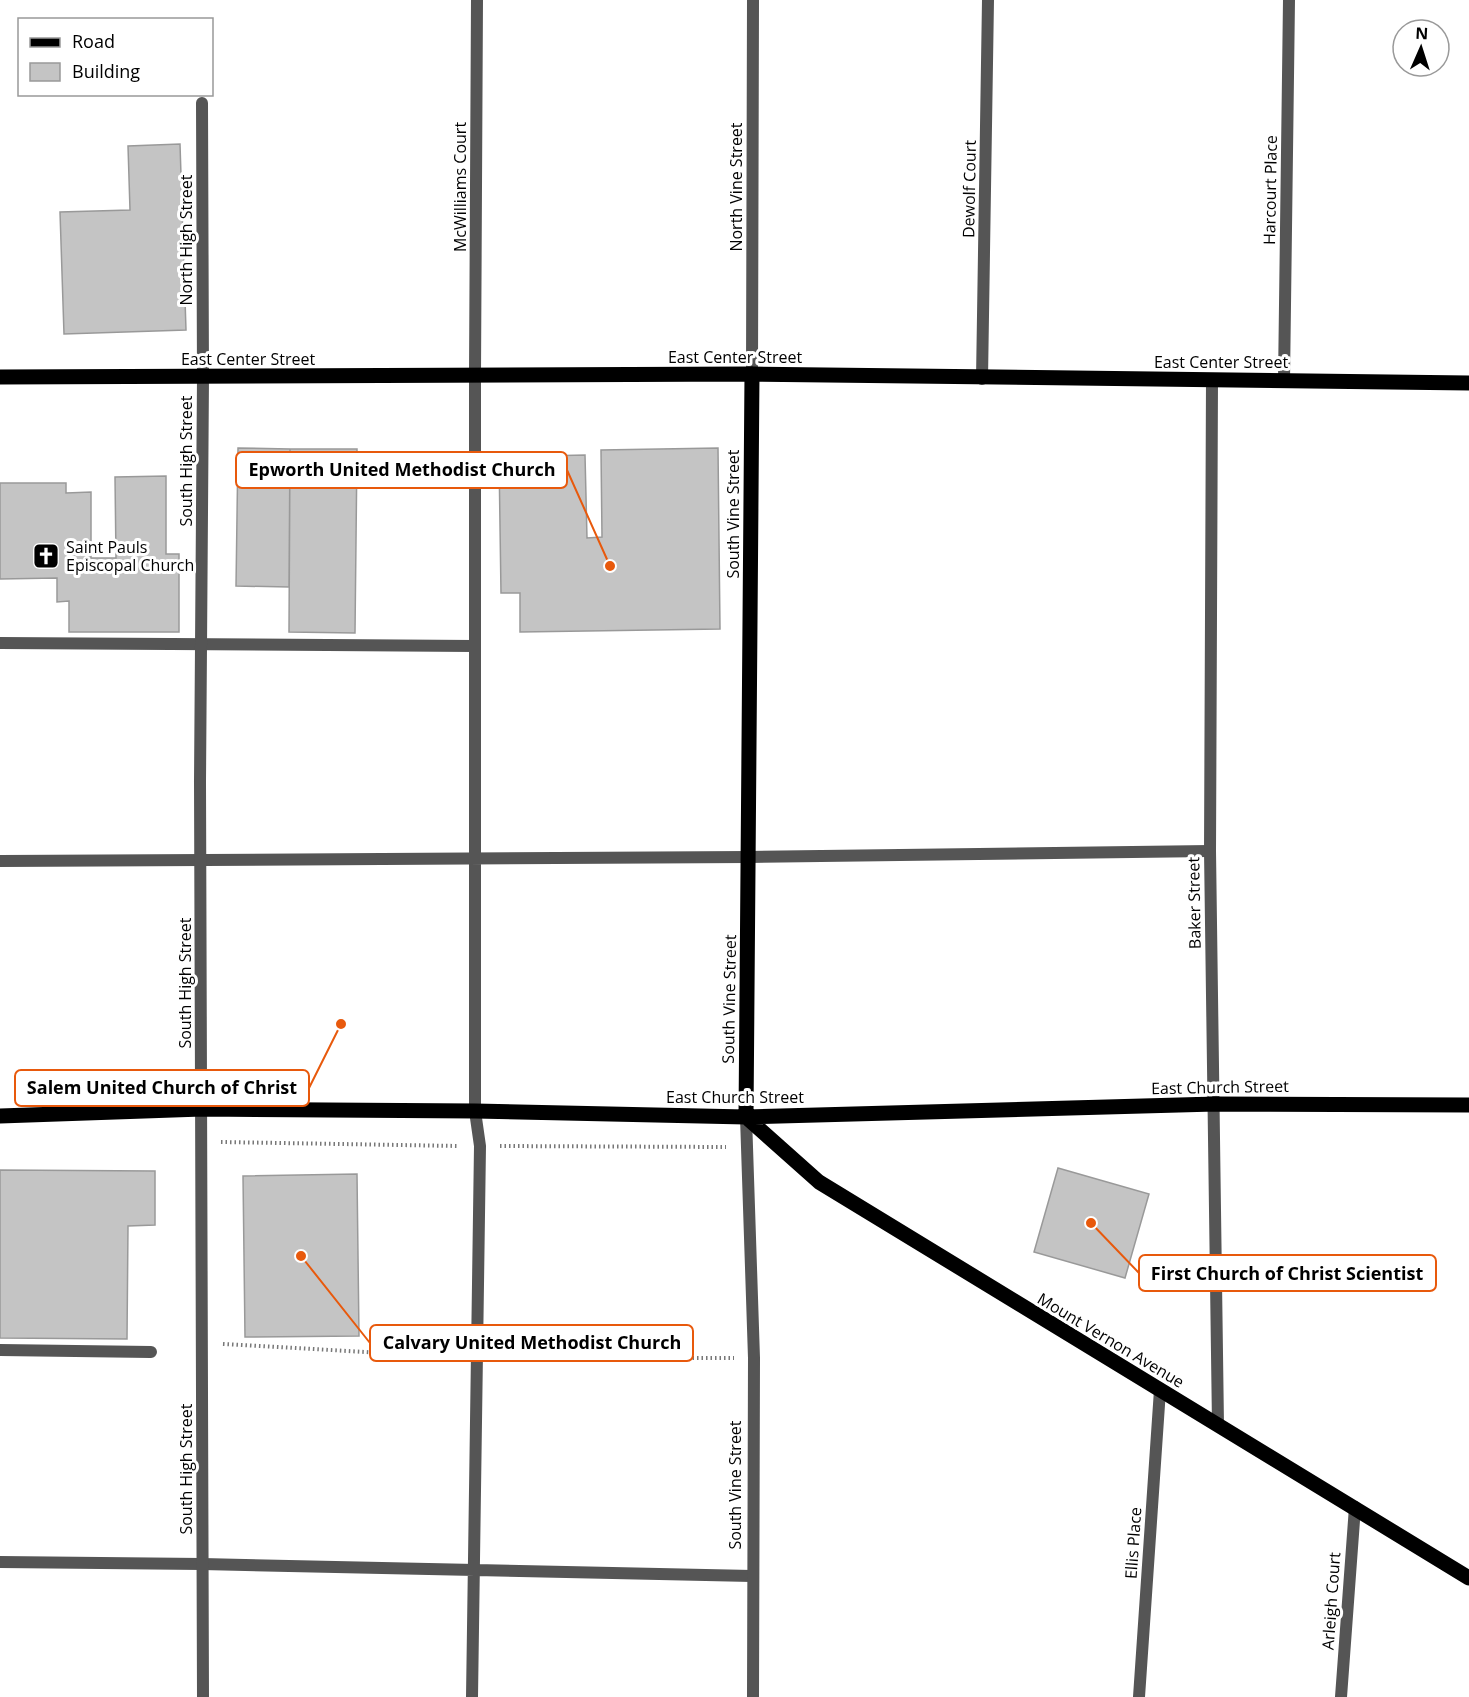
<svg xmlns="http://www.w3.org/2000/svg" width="1469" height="1697" viewBox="0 0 1469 1697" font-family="'Open Sans',sans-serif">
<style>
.building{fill:#c4c4c4;stroke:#999;stroke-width:1.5}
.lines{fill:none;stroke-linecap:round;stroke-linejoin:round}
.path{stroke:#777;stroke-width:4;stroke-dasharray:1.5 3;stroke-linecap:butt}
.service{stroke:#555;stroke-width:12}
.minor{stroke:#555;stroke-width:12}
.primary{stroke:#000;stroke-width:15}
.labels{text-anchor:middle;stroke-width:6;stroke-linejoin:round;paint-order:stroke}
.street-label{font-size:16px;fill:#000;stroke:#fff}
.poi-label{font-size:16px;fill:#000;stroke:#fff;text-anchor:start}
.leader{fill:none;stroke:#e8590c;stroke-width:2}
.callout-dot{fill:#e8590c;stroke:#fff;stroke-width:2}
.callout{fill:#fff;stroke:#e8590c;stroke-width:2}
.callout-label{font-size:18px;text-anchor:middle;font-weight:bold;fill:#000}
</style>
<rect width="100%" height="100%" fill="#fff"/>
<path class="building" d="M 180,144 L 186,330 L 64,334 L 60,212 L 130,210 L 128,146 Z
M 238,448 L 290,449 L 289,587 L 236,586 Z
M 718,448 L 720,629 L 520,632 L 520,593 L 501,593 L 499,457 L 585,455 L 587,538 L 602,537 L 601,450 Z
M 290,449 L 357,449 L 355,633 L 289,632 Z
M 166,476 L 166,554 L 179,554 L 179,632 L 69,632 L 69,601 L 57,602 L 57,578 L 0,579 L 0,483 L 66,483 L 66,493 L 91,492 L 91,558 L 116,558 L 115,477 Z
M 1058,1168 L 1149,1194 L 1125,1278 L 1034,1252 Z
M 0,1170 L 155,1171 L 155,1225 L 128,1226 L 127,1339 L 0,1338 Z
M 357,1174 L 359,1336 L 245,1337 L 243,1176 Z"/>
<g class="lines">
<path class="path" d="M 221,1142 L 459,1146
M 500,1146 L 726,1147
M 223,1344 L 455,1357
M 499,1358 L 734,1358"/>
<path class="service" d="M 0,643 L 474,646
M 0,861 L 749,857 L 1210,851
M 0,1350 L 151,1352
M 0,1562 L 202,1564 L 752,1576
M 472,1697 L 480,1146 L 475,1111 L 475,375"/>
<path class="minor" d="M 202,103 L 203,377 L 200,782 L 203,1697
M 752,374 L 753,0
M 475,375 L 477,0
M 982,379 L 988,0
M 1212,380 L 1210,851 L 1218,1425
M 1284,381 L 1289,0
M 746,1117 L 754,1358 L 753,1697
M 1139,1697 L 1160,1390
M 1341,1697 L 1355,1507"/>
<path class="primary" d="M 0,377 L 752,374 L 1469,383
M 0,1116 L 202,1109 L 475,1111 L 746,1117 L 1215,1104 L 1469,1105
M 746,1117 L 819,1182 L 1469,1578
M 746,1117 L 752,374"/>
</g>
<defs>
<symbol id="church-square" viewBox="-11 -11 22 22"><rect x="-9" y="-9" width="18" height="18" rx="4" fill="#000" stroke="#fff"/><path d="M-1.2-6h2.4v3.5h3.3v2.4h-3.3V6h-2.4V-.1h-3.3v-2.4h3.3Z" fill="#fff"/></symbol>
</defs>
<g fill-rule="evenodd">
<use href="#church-square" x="31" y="541" width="30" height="30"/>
</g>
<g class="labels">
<g class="street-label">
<text transform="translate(460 187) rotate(-90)" y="6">McWilliams Court</text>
<text transform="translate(736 187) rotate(-90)" y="6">North Vine Street</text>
<text transform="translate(969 189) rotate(-89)" y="6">Dewolf Court</text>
<text transform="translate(1270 190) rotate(-89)" y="6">Harcourt Place</text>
<text transform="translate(186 240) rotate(-90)" y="6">North High Street</text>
<text x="735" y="363">East Center Street</text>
<text x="248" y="365">East Center Street</text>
<text x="1221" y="368">East Center Street</text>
<text transform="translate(186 461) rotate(-90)" y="6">South High Street</text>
<text transform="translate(733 514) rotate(-90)" y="6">South Vine Street</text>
<text transform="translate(1194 903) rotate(-91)" y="6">Baker Street</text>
<text transform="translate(185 983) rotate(-90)" y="6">South High Street</text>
<text transform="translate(729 999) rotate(-89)" y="6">South Vine Street</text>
<text transform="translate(1220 1087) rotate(-1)" y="6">East Church Street</text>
<text x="735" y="1103">East Church Street</text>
<text transform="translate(1111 1340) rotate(31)" y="6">Mount Vernon Avenue</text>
<text transform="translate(186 1469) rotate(-90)" y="6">South High Street</text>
<text transform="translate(735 1485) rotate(-90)" y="6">South Vine Street</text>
<text transform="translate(1133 1543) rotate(-86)" y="6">Ellis Place</text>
<text transform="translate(1331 1601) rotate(-86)" y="6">Arleigh Court</text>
</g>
<g class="poi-label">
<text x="66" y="553">Saint Pauls<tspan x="66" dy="18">Episcopal Church</tspan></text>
</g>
</g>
<path class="leader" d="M610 566L567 470M341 1024L309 1088M1091 1223L1139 1273M301 1256L370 1343"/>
<g class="callout-dot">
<circle cx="610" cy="566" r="6"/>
<circle cx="341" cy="1024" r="6"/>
<circle cx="1091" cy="1223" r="6"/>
<circle cx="301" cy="1256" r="6"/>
</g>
<g class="callout">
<rect x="236" y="452" width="331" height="36" rx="6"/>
<rect x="15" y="1070" width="294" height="36" rx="6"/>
<rect x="1139" y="1255" width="297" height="36" rx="6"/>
<rect x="370" y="1325" width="323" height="36" rx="6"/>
</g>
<g class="callout-label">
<text x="402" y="476">Epworth United Methodist Church</text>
<text x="162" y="1094">Salem United Church of Christ</text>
<text x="1287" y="1280">First Church of Christ Scientist</text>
<text x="532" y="1349">Calvary United Methodist Church</text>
</g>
<rect x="18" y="18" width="195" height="78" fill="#ffffff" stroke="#999999" stroke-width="1.5"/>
<rect x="30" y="38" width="30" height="9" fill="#000000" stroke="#999999" stroke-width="1.5"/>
<text x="72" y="48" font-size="18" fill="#000000">Road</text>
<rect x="30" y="63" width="30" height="18" fill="#c4c4c4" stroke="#999999" stroke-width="1.5"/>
<text x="72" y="78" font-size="18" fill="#000000">Building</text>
<g transform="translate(1421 48) rotate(3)"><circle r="28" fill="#ffffff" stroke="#999999" stroke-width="1.5"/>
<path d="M0-4.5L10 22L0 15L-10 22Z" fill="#000000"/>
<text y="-9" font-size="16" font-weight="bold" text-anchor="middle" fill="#000000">N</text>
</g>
</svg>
